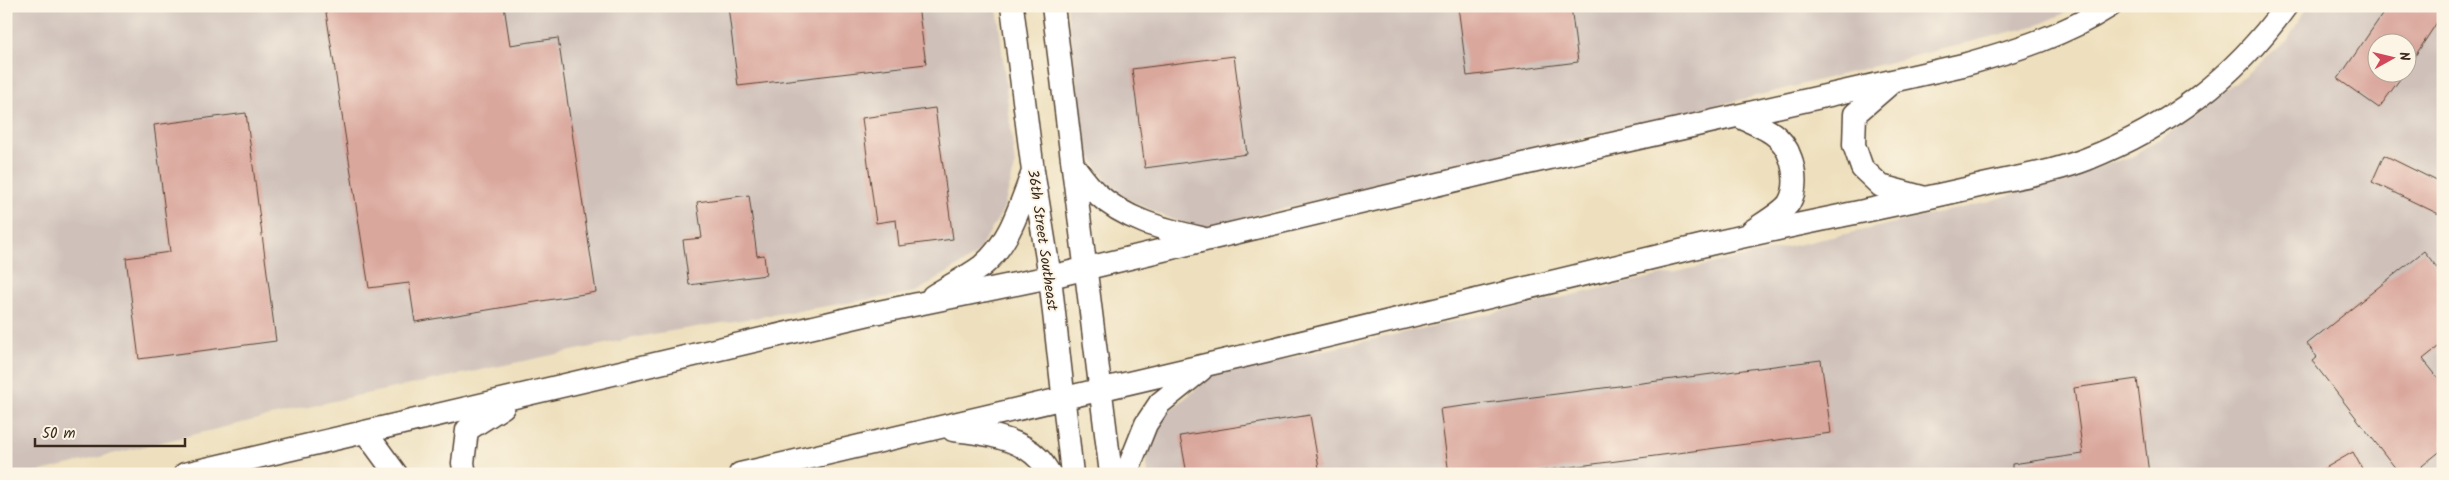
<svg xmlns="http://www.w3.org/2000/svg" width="2449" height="480" viewBox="0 0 2449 480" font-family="Kalam,sans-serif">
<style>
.industrial{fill:#cfc1ba;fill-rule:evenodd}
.building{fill:#daa79d}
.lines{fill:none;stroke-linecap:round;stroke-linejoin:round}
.tertiary-casing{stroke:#564536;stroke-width:25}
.tertiary{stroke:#fff;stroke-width:22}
.labels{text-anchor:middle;stroke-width:4;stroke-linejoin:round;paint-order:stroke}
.street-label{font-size:15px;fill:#3b2a1e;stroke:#fcf5e5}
</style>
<rect width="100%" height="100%" fill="#fcf5e5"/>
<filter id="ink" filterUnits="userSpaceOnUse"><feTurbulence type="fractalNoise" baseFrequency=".02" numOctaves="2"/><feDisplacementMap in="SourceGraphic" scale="10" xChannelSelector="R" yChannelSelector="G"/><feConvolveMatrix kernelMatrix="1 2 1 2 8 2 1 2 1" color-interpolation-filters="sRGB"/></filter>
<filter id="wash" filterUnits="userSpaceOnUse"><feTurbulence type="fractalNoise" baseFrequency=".0096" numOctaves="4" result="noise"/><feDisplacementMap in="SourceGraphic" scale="20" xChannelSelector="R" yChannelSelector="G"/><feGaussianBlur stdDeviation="1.12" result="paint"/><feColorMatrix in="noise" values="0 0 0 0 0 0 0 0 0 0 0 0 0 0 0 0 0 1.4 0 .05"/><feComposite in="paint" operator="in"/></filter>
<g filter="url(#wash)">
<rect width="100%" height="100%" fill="#eee0be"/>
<path class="industrial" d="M 6,6 L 997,6 L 1015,166 L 1003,210 L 976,255 L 916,292 L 653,334 L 342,399 L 29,474 L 6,474 Z
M 1067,6 L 2081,6 L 2038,25 L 1752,97 L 1201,228 L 1173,220 L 1114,193 L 1085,148 Z
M 2307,6 L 2443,6 L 2443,474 L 1148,474 L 1146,457 L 1158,420 L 1214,375 L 1984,203 L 2133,156 L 2189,120 L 2287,41 ZM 2376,42 L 2406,42 L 2406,72 L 2376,72 Z"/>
<g id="blocks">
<path class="building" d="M 325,6 L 504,6 L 510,45 L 558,38 L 596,292 L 415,322 L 409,283 L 369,288 Z
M 728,6 L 918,6 L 926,64 L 738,86 Z
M 1458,6 L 1571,6 L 1578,62 L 1467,76 Z
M 2388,6 L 2443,6 L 2443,13 L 2406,70 L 2406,42 L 2376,42 L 2376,72 L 2405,72 L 2379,108 L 2338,79 Z
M 1234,56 L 1247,154 L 1145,168 L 1132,69 Z
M 935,108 L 953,239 L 899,246 L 896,220 L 876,223 L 862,118 Z
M 246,113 L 276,341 L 139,359 L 126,258 L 170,252 L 154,125 Z
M 2384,155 L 2443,184 L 2443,216 L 2372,182 Z
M 749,195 L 757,256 L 764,255 L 766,275 L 689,285 L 683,240 L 702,238 L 697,202 Z
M 2424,251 L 2443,275 L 2443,343 L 2423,359 L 2443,384 L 2443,449 L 2412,474 L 2400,474 L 2312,361 L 2317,357 L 2307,344 Z
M 1821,360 L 1831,433 L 1517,474 L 1449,474 L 1440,409 Z
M 2137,379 L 2149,474 L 2012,474 L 2012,464 L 2083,454 L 2074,388 Z
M 1310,415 L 1319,468 L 1286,474 L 1187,474 L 1180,436 Z
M 2353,452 L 2365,474 L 2315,474 Z"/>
</g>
</g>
<g filter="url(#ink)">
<use href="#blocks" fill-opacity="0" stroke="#564536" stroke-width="1"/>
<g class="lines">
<defs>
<path id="tertiary" d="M 1012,6 L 1033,171 L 1050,277 L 1072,474
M 1053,6 L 1111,474
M 1892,82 L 1855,114 L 1854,145 L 1862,168 L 1881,186 L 1922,197
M 1738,116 C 1750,122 1768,128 1778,138 C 1793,152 1800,184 1789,203 C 1783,212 1762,224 1752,231
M 1073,165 C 1080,174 1087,184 1095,192 C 1125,220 1162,229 1201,238
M 933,296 C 949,286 967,277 982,266 C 1010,243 1020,205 1033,172
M 953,430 C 981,433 1018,437 1038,458 C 1043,462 1046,469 1050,474
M 366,433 L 396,474
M 185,474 L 869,314 L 1050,277 L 1523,164 L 1963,65 C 2016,50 2063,36 2110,6
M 465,474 L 463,463 L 467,430 L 503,407
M 740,474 C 1061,400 1381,324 1701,246 C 1795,224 1890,207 1983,185 C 2017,177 2054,172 2087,159 C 2170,126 2234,78 2286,6
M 1126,474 L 1146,424 L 1160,403 L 1201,370"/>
</defs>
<use href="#tertiary" class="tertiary-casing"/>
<use href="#tertiary" class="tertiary"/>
</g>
</g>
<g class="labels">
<g class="street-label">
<text transform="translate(1043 240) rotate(82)" y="5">36th Street Southeast</text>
</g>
</g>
<rect width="2449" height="480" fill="none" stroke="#fcf5e5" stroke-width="25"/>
<g transform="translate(2392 58) rotate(82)"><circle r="24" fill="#fcf5e5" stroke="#afa495"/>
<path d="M0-4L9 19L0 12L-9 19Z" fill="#d1495b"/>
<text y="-8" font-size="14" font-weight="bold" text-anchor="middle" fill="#3b2a1e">N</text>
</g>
<path d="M35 438v8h150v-8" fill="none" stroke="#3b2a1e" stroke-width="2.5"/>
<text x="42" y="438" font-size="15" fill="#3b2a1e" stroke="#fcf5e5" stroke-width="4" paint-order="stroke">50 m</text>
</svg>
